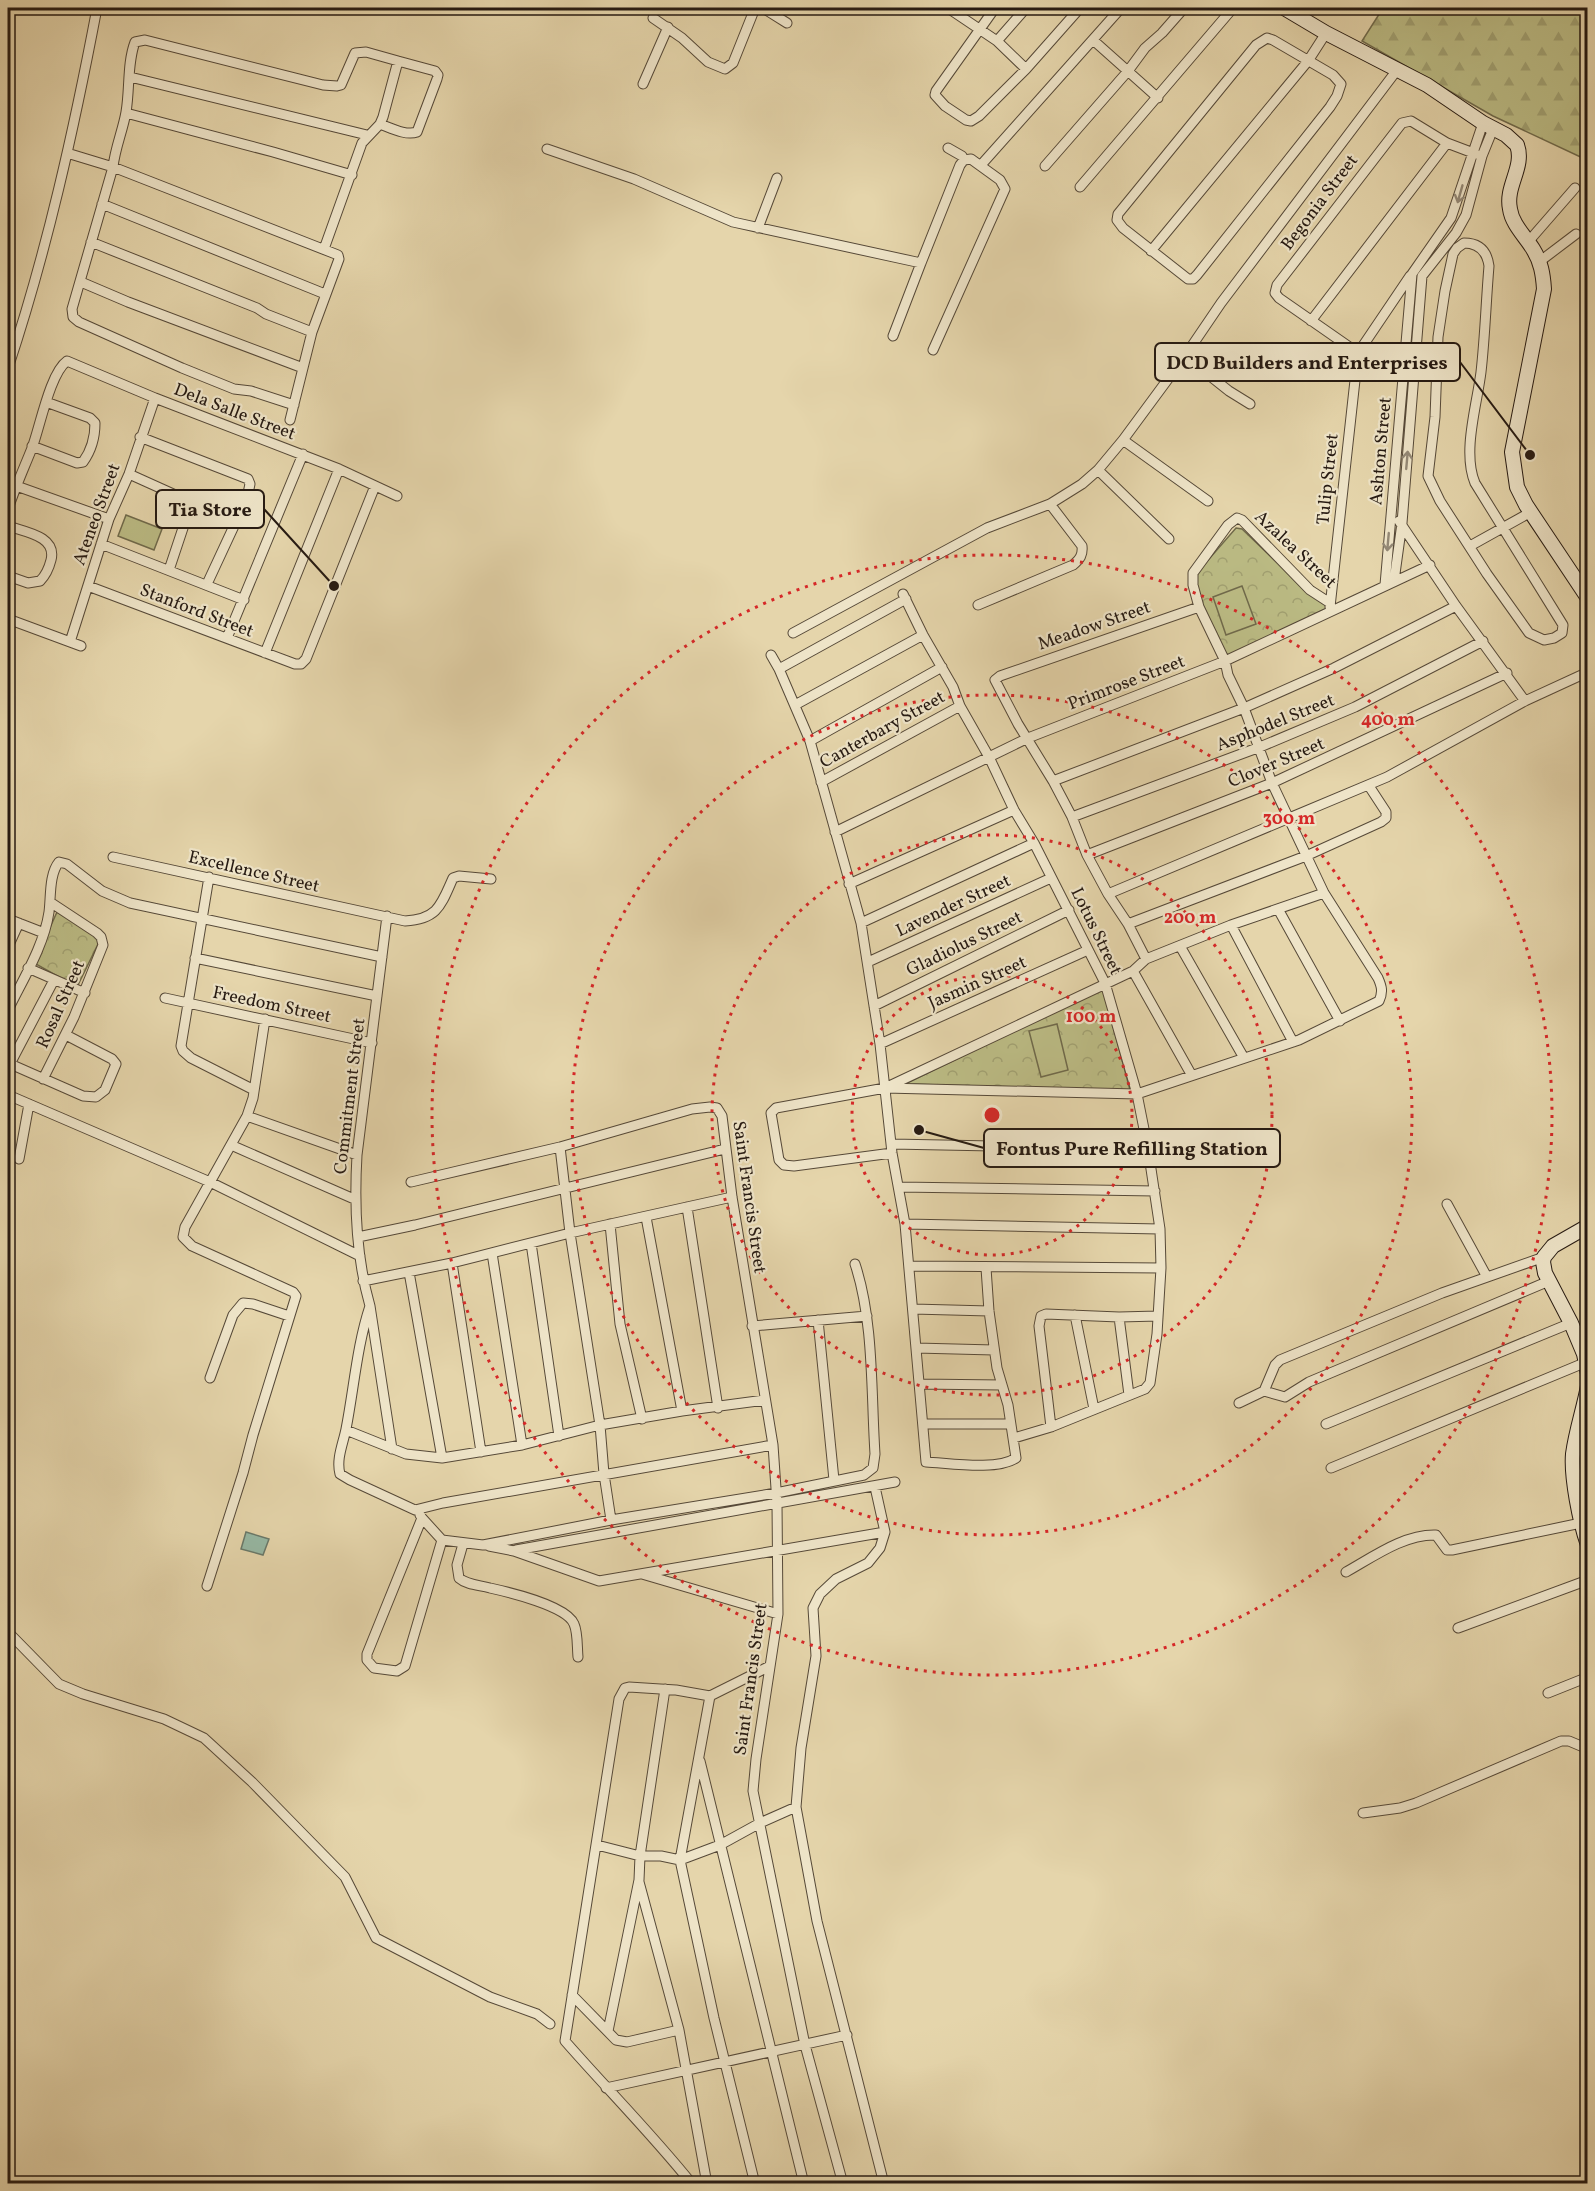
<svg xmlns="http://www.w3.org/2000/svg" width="1595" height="2191" viewBox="0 0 1595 2191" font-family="Vollkorn,serif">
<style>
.forest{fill:url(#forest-firs);stroke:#706a4b;stroke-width:1.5}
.park{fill:url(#park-crowns);stroke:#706a4b;stroke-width:1.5}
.pitch{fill:#bbbb84;stroke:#706a4b;stroke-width:1.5}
.water{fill:#96b9a5;stroke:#69796a;stroke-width:1.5}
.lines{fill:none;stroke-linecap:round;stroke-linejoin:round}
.street-casing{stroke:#564938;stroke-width:11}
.secondary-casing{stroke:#261a12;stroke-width:16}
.street{stroke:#eee4c8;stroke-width:9}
.secondary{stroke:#eee4c8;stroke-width:14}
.oneway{stroke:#948976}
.ring{fill:none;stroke:#d62828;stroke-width:3;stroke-dasharray:3 6}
.labels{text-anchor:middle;stroke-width:4.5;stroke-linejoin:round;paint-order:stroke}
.street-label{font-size:18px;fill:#261a12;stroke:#eee4c8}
.centre{fill:#d62828;stroke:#eee4c8;stroke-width:3}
.ring-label{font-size:18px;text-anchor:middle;font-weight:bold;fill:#d62828;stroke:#eee4c8;stroke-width:4.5;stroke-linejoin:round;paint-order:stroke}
.leader{fill:none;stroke:#261a12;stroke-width:2}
.callout-dot{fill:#261a12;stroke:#eee4c8;stroke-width:2}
.callout{fill:#eee4c8;stroke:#261a12;stroke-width:2}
.callout-label{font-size:20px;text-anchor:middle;font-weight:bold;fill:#261a12}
</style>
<defs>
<pattern id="forest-firs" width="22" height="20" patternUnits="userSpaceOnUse" patternTransform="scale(1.5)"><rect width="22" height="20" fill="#bbbb84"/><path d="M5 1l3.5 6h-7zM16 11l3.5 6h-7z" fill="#a1a071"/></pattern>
<pattern id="park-crowns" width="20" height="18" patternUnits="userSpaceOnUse" patternTransform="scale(1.5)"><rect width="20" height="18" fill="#bbbb84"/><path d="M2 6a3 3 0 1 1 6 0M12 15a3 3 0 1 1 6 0" fill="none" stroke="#a1a071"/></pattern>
</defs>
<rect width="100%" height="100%" fill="#e5d5ab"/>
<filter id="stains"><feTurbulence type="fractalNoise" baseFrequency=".00333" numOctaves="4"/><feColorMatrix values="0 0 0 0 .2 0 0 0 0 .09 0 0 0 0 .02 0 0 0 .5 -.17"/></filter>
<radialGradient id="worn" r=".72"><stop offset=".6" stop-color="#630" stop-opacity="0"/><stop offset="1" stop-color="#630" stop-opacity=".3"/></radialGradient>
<path class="forest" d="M 1383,8 L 1587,8 L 1587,160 L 1493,116 L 1362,41 Z"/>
<path class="park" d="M 1236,528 L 1242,529 L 1307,591 L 1326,603 L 1326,609 L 1225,657 L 1196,596 L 1195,575 Z
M 57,912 L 101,938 L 77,987 L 34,963 Z
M 1103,988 L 1130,1090 L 905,1084 Z"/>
<path class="pitch" d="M 126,515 L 162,529 L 154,550 L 118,536 Z
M 1242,586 L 1256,624 L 1226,635 L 1213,597 Z
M 1057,1024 L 1068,1070 L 1041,1077 L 1029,1031 Z"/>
<path class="water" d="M 246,1532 L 269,1539 L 263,1555 L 241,1549 Z"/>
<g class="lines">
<defs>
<path id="street" d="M 763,8 L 787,23
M 948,8 L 997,41 L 1026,69
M 995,8 L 936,91 L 935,95 L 945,106 L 966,120 L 971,121 L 979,116 L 1026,69 L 1080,8
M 653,18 L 682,38 L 708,62 L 725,69 L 733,63 L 755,8
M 1267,38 L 1273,40 L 1333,75 L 1341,84 L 1337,96 L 1330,107 L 1197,275 L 1193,279 L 1188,279 L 1123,228 L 1117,220 L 1118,214 L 1256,45 Z
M 1093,40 L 1158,98
M 997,41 L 1026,8
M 130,77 L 367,135
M 643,84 L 668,27
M 126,113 L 273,152 L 352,175
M 948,148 L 962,156 L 964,160
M 547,149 L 634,179 L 733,222 L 921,263 L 960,165 L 964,160 L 971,159 L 1000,180 L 1005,189 L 933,350
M 67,153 L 113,167 L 338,255 L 339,259 L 312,332 L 290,420
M 981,165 L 1121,8
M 1045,166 L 1128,71 L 1145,48 L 1162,33 L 1184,8
M 1080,187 L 1233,8
M 102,204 L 325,294
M 758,228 L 777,178
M 91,242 L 257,308 L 266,314 L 312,332
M 1528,242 L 1575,188
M 1464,243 C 1479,243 1487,251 1489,266 C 1486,301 1485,337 1481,372 C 1477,405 1462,452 1475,483 L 1563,625 L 1562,633 L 1554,638 L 1544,640 L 1529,633 L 1487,574 L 1440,501 L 1428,476 L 1435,417 L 1438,337 L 1445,291 L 1453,254 L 1457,248 Z
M 324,249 L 362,143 L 380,124 L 383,117 L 398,61 L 435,71 L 438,75 L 437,79 L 417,132 C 406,136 391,128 380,124
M 1151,251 L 1308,61 L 1326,33
M 1539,262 L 1576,234
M 81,282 L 128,302 L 303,368
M 1311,321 L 1447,143
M 893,336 L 921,263
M 1358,353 L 1279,298 L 1275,293 L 1277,285 L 1402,123 L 1411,121 L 1447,143 L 1476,154
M 1185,356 L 1229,391 L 1250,404
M 8,368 C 47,251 74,129 97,8
M 294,405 L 251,391 L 234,389 L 182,368 L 79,322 L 73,317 L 72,309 L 113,167 C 115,148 123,130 126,112 C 130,89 127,63 135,42 L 145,40 L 323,85 L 337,86 L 341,85 L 355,53 L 366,52 L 398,61
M 140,437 L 248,479 L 250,484 L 247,498 L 207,584
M 1123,440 L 1208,501
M 32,446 L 77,463 L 83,462 C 91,451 95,436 95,423 L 90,418 L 46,402
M 1098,470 L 1169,539
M 129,474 L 180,497 L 189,504 L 187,516 L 169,570
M 8,483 L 109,519
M 8,509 C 15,488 24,468 32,448 C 40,427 50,373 67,361 L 155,398 L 339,469 L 397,496
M 1399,521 L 1456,606 L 1525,701
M 8,526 C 25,532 57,536 51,560 C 49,568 46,575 40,581 L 28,583 L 8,576
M 101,544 L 244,600
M 1470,546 L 1531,512
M 1394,581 L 1402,523 L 1422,276 L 1456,233 L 1466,215 L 1482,156 L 1493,129
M 1385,585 L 1412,274 L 1451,218 L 1483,123
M 88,586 L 295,664 L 301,664 L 306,659 L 375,486
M 903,594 L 923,635 L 953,687 L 960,706 L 989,757 L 1014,810 L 1034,843 L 1105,983 L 1137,1094 L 1148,1149 L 1160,1229 L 1161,1268 L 1157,1334 L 1150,1383 L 1145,1389 L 1051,1427 L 1014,1438
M 978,605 L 1073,565 C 1080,559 1083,555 1082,546 L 1050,504
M 1330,607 L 1358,353 L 1410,276
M 8,619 L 81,646
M 793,633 L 987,528 L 1050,504 L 1082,484 L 1098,470 L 1123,440 L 1185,356 L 1221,303 L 1397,70
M 227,638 L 303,454
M 70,642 L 109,519 L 129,474 L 155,398
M 265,653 L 339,469
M 771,655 L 779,669 L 810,741 L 861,923 L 880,1044 L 892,1153 L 905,1224 L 926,1462 C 949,1463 997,1471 1016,1458 L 1008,1405 L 997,1368 L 989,1311 L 986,1268
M 779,669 L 906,599
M 795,705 L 923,635
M 810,741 L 942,667
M 1053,781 L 1244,708 L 1334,668 L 1456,606
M 821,782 L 960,706
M 1072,817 L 1260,747 L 1355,707 L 1483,641
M 835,832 L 1028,738 L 1225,661 L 1430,565
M 1087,855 L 1272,783 L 1507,673
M 113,857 L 405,921 C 438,919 441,905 453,878 L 459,876 L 491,879
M 209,877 L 181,1046 L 183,1051 L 191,1058 L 254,1090
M 849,884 L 1014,810
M 1108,894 L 1387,777 L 1525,701 L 1588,672
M 1278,909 L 1340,1021
M 387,916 L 357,1155 C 354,1206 356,1257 370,1306 L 392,1449
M 8,919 L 44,933
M 861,923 L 1034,843
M 1128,924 L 1306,856 L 1381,822 L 1386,818 L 1386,812 L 1369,786
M 1231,925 L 1293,1042
M 1180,946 L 1244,1058
M 8,947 L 19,923
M 195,958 L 377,996
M 1146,959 L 1128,924 L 1108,894 L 1087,855 L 1072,817 L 1053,781 L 1018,724 L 995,680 L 1000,676 L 1199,607
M 868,962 L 1051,878
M 28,968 L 85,993
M 1133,971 L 1191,1074
M 165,998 L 372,1043
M 874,1006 L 1069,910
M 8,1010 C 23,979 44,946 49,912 C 51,897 49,874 59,862 L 67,864 L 102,891 L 130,903 L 382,957
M 880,1044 L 1088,950
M 8,1063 L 83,1096 L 96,1097 L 105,1090 L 116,1064 L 112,1059 L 66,1035
M 10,1064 L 54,980
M 43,1079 L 74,1017 L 103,945 L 101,937 L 97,933 L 50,902
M 887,1087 L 1133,971 L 1146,959 L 1231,925 L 1324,893
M 8,1095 L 210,1182 L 360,1256
M 247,1116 L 357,1155
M 892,1144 L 1148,1149
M 231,1145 L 354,1199
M 560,1147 L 570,1233 L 600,1425 L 604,1474 L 611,1520
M 892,1153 L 794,1166 L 784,1165 L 779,1160 L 771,1113 L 776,1108 L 885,1088 L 1137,1094 L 1299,1040 L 1379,1001 C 1383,992 1382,987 1378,978 L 1324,893 L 1272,783 L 1244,708 L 1228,675 L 1225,661 L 1199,607 L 1193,585 L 1193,573 L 1228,525 L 1237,518 L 1242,520 L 1310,590 L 1330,603
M 19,1159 L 29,1104
M 411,1182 L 560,1147 L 692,1109 L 710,1107 L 717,1108 L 722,1116 L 732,1197 L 773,1445 L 777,1503 L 778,1614 L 756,1759 L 753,1791 L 805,2045 L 843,2184
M 899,1187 L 1155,1191
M 1447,1204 L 1487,1277
M 687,1207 L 718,1408
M 646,1217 L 682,1411
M 610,1224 L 620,1324 L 642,1419
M 905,1224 L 1160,1229
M 358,1237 L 415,1225 L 725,1149
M 531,1243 L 559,1436
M 492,1253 L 522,1445
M 452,1263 L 481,1452
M 910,1266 L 1161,1268
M 409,1272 L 442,1458
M 363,1281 L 452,1263 L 570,1233 L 732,1197
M 370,1306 C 357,1345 354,1388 346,1429 C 343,1444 336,1459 340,1474 L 350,1480 L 415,1510 L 443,1503 L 773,1445
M 913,1309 L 989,1311
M 1075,1315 L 1094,1409
M 1119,1317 L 1129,1395
M 818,1320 L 834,1480
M 752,1326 L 867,1316
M 916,1348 L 994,1350
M 210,1378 L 233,1315 L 243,1303 L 253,1304 L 289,1316
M 919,1384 L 1002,1385
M 1264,1391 L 1275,1365 L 1280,1360 L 1442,1293 L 1544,1257
M 1239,1403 L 1264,1391 L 1285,1397 L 1309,1382 L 1549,1281
M 923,1424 L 1010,1424
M 1326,1424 L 1571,1323
M 1051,1427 L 1039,1326 L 1041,1316 L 1046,1314 L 1119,1317 L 1158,1316
M 346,1430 L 406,1454 L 442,1458 L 522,1445 L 600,1425 L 682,1411 L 765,1400
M 1331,1468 L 1584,1363
M 875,1487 L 885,1532 L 880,1548 L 868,1563 L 836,1579 L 820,1594 L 813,1608 L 816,1656 L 801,1748 L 796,1807 L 817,1921 L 884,2184
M 420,1515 L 422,1518 L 367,1654 L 367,1660 L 374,1668 L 397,1671 L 405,1666 L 442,1540
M 422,1518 L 442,1540 L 483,1545 L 611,1520 L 776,1493 L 864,1475 L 873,1468 L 875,1454 C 871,1393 874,1321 855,1264
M 463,1544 L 457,1565 L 459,1578 C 467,1585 479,1585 490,1588 C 508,1592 567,1606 574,1624 C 578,1633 577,1647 578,1657
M 489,1546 L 514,1551 L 599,1581 L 885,1532
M 516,1550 L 895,1482
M 1346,1572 C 1373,1557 1404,1534 1436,1535 L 1447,1550 L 1452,1550 L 1581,1523
M 642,1574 L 778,1614
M 207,1586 L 243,1473 L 253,1435 L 296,1296 L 293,1292 L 192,1246 L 183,1237 L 185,1227 L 247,1116 L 253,1098 L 265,1019
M 1458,1628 L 1588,1580
M 8,1632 L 59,1684 L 83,1694 L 164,1719 L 204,1738 L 252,1782 L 345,1877 L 376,1938 L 490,1997 L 537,2014 L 550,2024
M 1548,1693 L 1588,1677
M 700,1761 L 804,2184
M 1363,1813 L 1400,1808 L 1416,1803 L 1561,1741 L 1569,1741 L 1588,1749
M 597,1845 L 640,1856 L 661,1856 L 680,1860 L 720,1845 L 760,1823 L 796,1807
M 639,1882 L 679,2030 L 707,2184
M 572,1995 L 616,2040 L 627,2042 L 679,2030
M 608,2031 L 639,1880 L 640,1856 L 665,1689
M 606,2088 L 847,2035
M 692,2184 C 652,2134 607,2089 565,2041 L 619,1699 L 625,1688 L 629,1687 L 676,1690 L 710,1696
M 755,2184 L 714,2018 L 680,1860 L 710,1696 L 770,1666"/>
<path id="secondary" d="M 1284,8 L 1326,33 L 1427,85 L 1483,123 L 1506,135 L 1517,145 C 1525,167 1505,186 1510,209 C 1512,224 1525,236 1533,249 C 1541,262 1543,274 1544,289 L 1512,452 L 1517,487 L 1526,505 L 1588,598
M 1588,1226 L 1553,1246 L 1544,1257 L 1543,1262 L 1545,1273 L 1571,1323 L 1584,1354 L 1588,1374
M 1588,1386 C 1584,1408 1576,1431 1573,1454 C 1571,1477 1580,1523 1588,1545"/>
</defs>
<use href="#street" class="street-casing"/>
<use href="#secondary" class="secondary-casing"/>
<use href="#street" class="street"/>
<use href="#secondary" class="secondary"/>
</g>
<defs><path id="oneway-shaft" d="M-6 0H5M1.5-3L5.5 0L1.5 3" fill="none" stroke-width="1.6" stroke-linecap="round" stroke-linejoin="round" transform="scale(1.5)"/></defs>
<g class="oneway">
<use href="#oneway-shaft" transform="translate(1460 194) rotate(106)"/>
<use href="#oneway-shaft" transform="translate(1407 460) rotate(-85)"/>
<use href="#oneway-shaft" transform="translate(1388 542) rotate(95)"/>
</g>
<g class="ring">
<circle cx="992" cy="1115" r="140"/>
<circle cx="992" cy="1115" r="280"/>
<circle cx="992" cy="1115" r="420"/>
<circle cx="992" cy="1115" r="560"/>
</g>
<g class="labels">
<g class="street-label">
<text transform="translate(1319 202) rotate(-53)" y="6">Begonia Street</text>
<text transform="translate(235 411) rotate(21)" y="6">Dela Salle Street</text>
<text transform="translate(1380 451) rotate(-85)" y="6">Ashton Street</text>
<text transform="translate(1327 479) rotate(-84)" y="6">Tulip Street</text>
<text transform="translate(96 514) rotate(-70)" y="6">Ateneo Street</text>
<text transform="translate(1296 549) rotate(43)" y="6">Azalea Street</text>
<text transform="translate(197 610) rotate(21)" y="6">Stanford Street</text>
<text transform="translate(1094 625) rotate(-19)" y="6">Meadow Street</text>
<text transform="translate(1126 682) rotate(-21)" y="6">Primrose Street</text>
<text transform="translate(1275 722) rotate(-22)" y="6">Asphodel Street</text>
<text transform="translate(882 729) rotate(-29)" y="6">Canterbary Street</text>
<text transform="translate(1276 762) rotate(-23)" y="6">Clover Street</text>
<text transform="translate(254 871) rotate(13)" y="6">Excellence Street</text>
<text transform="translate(953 905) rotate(-25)" y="6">Lavender Street</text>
<text transform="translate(1097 931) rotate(64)" y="6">Lotus Street</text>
<text transform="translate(964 943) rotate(-26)" y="6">Gladiolus Street</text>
<text transform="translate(977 982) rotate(-24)" y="6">Jasmin Street</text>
<text transform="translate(60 1004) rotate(-66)" y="6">Rosal Street</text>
<text transform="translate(272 1004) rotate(12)" y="6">Freedom Street</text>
<text transform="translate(349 1096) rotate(-83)" y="6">Commitment Street</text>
<text transform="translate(750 1197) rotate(82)" y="6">Saint Francis Street</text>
<text transform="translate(750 1679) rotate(-82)" y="6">Saint Francis Street</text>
</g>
</g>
<circle cx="992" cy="1115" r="9" class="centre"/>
<g class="ring-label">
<text x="1388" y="725">400 m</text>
<text x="1289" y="824">300 m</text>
<text x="1190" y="923">200 m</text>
<text x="1091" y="1022">100 m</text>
</g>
<path class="leader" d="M1530 455L1460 362M334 586L264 509M919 1130L984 1148"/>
<g class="callout-dot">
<circle cx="1530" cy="455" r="6"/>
<circle cx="334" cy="586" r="6"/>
<circle cx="919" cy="1130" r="6"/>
</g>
<g class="callout">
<rect x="1155" y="343" width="305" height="38" rx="6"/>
<rect x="156" y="490" width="108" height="38" rx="6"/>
<rect x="984" y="1129" width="296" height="38" rx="6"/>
</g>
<g class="callout-label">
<text x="1307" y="369">DCD Builders and Enterprises</text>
<text x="210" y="516">Tia Store</text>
<text x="1132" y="1155">Fontus Pure Refilling Station</text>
</g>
<rect width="1595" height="2191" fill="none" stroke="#e5d5ab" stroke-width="30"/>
<rect x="9" y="9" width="1577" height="2173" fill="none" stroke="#261a12" stroke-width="3"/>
<rect x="15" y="15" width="1565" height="2161" fill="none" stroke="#261a12" stroke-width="1.5"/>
<rect width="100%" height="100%" filter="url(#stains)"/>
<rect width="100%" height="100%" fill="url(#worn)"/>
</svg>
